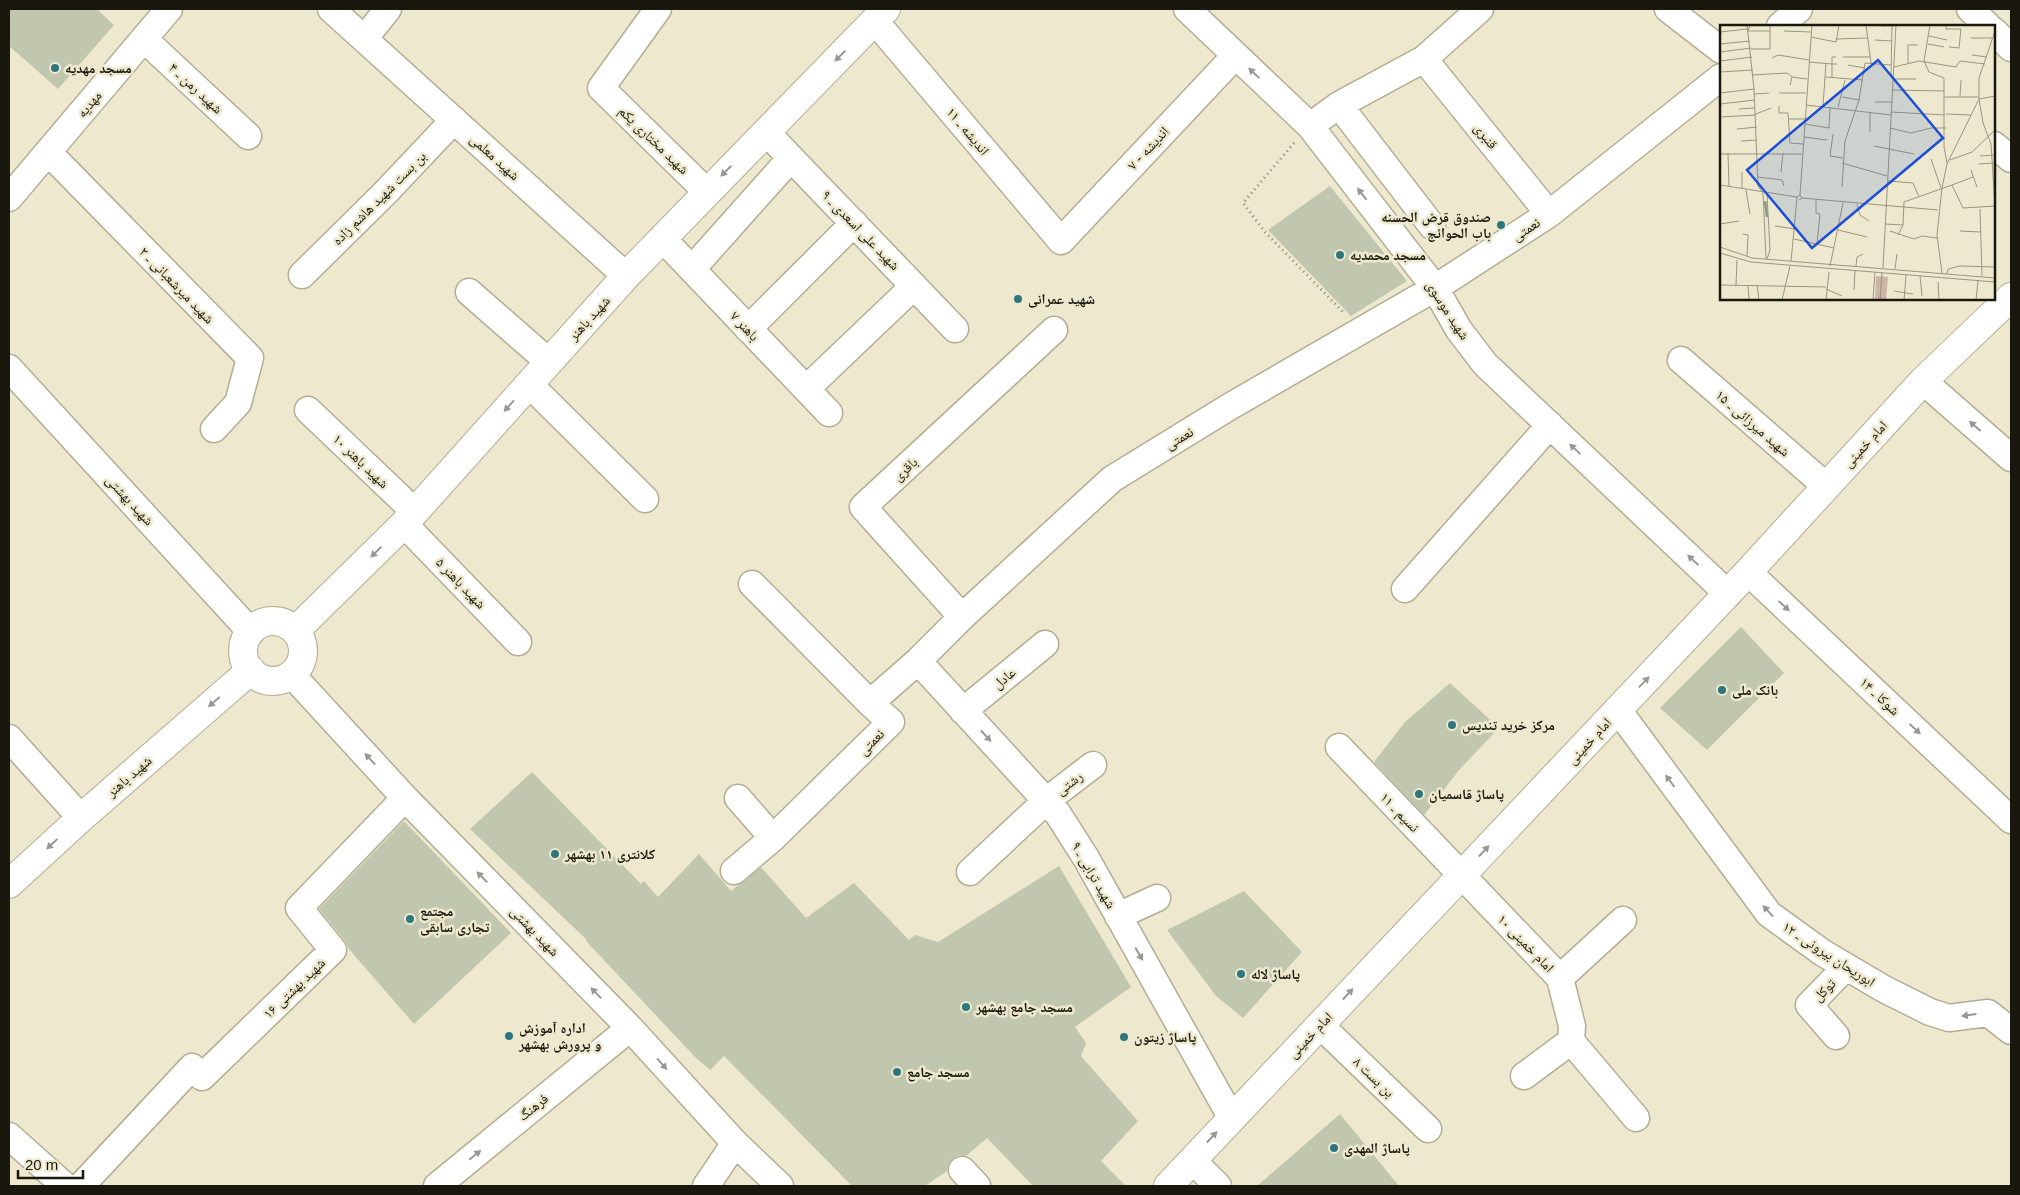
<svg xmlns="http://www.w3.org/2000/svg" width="2020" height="1195" viewBox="0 0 2020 1195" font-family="Arial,'Noto Naskh Arabic',sans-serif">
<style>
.building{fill:#c1c7ae}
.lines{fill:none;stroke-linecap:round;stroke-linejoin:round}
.minor-casing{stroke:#b2ad93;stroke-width:29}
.major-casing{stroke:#b2ad93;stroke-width:30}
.path{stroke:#8b8774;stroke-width:3;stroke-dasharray:1 4;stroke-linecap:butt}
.minor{stroke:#fff;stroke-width:26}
.major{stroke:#fff;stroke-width:28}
.oneway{fill:#989793}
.poi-dot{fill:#2d767d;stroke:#eee9ce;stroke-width:2}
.labels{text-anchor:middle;stroke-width:5;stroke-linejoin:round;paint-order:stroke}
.poi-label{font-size:14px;font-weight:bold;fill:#1a180e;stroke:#eee9ce;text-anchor:start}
.street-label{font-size:14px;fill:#1a180e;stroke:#eee9ce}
.inset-river{fill:none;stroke:#849c7f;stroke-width:2.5}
.inset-road{fill:none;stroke:#999581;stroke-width:1}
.view{fill:#1d4ed8;fill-opacity:0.15;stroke:#1d4ed8;stroke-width:2.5}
.inset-edge{fill:none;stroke:#1a180e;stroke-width:2.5}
</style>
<rect width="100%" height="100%" fill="#eee9ce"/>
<path class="building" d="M 9,9 L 97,9 L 114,25 L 58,89 L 9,46 Z
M 1330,186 L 1407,281 L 1351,316 L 1268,230 Z
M 1741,627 L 1784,673 L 1707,750 L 1660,708 Z
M 1450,683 L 1499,728 L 1459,770 L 1424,815 L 1374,762 L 1405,722 Z
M 532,772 L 641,884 L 644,881 L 658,897 L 699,854 L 731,891 L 761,867 L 806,918 L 854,883 L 909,940 L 915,935 L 938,942 L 1059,866 L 1131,987 L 1075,1027 L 1086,1043 L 1081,1056 L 1138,1121 L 1101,1161 L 1126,1186 L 1033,1186 L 987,1138 L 966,1156 L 959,1155 L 952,1159 L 948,1165 L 947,1171 L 925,1186 L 852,1186 L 724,1056 L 710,1070 L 696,1058 L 586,941 L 587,940 L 470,829 Z
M 404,821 L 511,933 L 414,1024 L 348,948 L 345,941 L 319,909 Z
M 1244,891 L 1302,952 L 1243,1018 L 1216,996 L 1167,930 Z
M 1340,1114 L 1399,1186 L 1257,1186 Z"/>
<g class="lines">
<defs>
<path id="minor" d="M 331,9 L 626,276
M 658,9 L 601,88 L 707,192
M 1187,9 L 1310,126 L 1435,288 L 1459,330 L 1485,364 L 1728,594
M 1668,9 L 1721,50
M 1970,9 L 1988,26
M 875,21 L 1061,241 L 1235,56
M 1780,26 L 1799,9
M 1994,31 L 2011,48
M 144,39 L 248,136
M 364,39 L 388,9
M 1424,59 L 1549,214
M 1339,105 L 1432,226
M 1310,126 L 1339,105 L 1424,59 L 1480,9
M 766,132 L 955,329
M 1994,145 L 2011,159
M 48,152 L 250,358 L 238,403 L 214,429
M 9,198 L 169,9
M 662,238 L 829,413
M 692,269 L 791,158
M 302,275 L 385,193 L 454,120
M 469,292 L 549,362
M 748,329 L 854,223
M 1681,360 L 1826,486
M 9,368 L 251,632
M 1923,381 L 2011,458
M 529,384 L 645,499
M 806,389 L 914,286
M 308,410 L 415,512
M 404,524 L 518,642
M 1748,572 L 2011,820
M 752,584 L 870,703
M 1405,589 L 1550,425
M 962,617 L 863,507 L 1054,330
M 918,661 L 1058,814 L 1086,858 L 1231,1117
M 292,675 L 405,798 L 630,1028 L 735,1143 L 780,1186
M 1618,710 L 1769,914 L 1823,953 L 1884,989 L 1930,1012 L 1949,1018 L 1988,1013 L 2011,1031
M 963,711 L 1045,644
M 9,738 L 81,818
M 1339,747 L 1560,978 L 1572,1026 L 1571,1041 L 1636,1118
M 738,798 L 773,838
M 734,871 L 773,838 L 891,722 L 870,703 L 918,661 L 962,617 L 1112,479 L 1229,407 L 1435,288 L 1549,214 L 1721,77
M 970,872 L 1046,801 L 1093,765
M 1118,916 L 1157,898
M 1560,978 L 1623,920
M 1320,1025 L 1428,1129
M 1836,1036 L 1809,1005 L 1846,967
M 1524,1076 L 1571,1041
M 9,1136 L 65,1186
M 1192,1160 L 1218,1186
M 962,1170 L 977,1186
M 81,1186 L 192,1067 L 202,1077 L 333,950 L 299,908 L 405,798
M 437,1186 L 630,1028
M 706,1186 L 735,1143"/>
<path id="major" d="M243 651a30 30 0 1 1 60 0a30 30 0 1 1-60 0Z
M 295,631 L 404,524 L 626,276 L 886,9
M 9,884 L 81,818 L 251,670
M 1168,1186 L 1748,572 L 1923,381 L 2011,297"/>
</defs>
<use href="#minor" class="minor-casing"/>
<use href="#major" class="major-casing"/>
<path class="path" d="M 1294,143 L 1243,203 L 1265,232 L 1344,313"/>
<use href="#minor" class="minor"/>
<use href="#major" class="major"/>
</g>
<defs><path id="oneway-solid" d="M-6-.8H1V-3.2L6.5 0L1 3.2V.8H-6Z" transform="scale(1.25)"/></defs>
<g class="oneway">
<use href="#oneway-solid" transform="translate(840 56) rotate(135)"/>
<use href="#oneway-solid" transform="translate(1254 73) rotate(-137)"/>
<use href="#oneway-solid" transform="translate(726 171) rotate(135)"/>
<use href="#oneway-solid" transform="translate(1362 194) rotate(-128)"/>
<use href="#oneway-solid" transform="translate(509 406) rotate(132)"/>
<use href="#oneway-solid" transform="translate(1975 426) rotate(-139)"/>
<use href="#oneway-solid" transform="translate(1575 449) rotate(-137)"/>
<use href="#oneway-solid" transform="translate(376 552) rotate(135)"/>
<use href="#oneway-solid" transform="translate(1693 560) rotate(-137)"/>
<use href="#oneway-solid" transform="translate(1784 606) rotate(43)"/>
<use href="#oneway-solid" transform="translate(1644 682) rotate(-46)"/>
<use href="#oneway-solid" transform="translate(214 702) rotate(139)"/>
<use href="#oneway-solid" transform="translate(1915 729) rotate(43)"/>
<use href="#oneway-solid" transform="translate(986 736) rotate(47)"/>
<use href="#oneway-solid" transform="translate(370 759) rotate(-133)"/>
<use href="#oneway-solid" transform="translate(1670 781) rotate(-127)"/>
<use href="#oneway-solid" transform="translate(52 844) rotate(137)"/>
<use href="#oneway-solid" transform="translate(1484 851) rotate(-47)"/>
<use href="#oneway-solid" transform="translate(482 877) rotate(-134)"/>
<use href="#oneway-solid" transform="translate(1768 911) rotate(-132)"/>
<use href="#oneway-solid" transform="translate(1139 954) rotate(60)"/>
<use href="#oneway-solid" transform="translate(596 993) rotate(-134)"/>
<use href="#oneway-solid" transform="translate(1348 994) rotate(-47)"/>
<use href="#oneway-solid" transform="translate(1969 1015) rotate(172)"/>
<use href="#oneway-solid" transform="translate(662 1064) rotate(48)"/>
<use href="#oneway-solid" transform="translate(1212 1137) rotate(-47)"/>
<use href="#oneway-solid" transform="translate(475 1155) rotate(-39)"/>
</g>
<g class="poi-dot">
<circle cx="55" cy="68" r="5"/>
<circle cx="1501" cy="225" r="5"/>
<circle cx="1340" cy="255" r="5"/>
<circle cx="1018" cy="299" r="5"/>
<circle cx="1722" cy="690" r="5"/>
<circle cx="1452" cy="725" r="5"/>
<circle cx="1419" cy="794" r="5"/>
<circle cx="555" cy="854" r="5"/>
<circle cx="410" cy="919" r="5"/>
<circle cx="1241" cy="974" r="5"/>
<circle cx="966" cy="1007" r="5"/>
<circle cx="509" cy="1036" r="5"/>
<circle cx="1124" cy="1037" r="5"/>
<circle cx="897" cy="1072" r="5"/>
<circle cx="1334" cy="1148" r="5"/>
</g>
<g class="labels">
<g class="poi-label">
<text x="65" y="73">مسجد مهدیه</text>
<text x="1491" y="222" text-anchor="end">صندوق قرض الحسنه<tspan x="1491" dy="16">باب الحوائج</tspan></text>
<text x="1350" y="260">مسجد محمدیه</text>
<text x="1028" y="304">شهید عمرانی</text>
<text x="1732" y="695">بانک ملی</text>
<text x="1462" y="730">مرکز خرید تندیس</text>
<text x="1429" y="799">پاساژ قاسمیان</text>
<text x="565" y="859">کلانتری ۱۱ بهشهر</text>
<text x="420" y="916">مجتمع<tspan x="420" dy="16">تجاری سابقی</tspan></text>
<text x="1251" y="979">پاساژ لاله</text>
<text x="976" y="1012">مسجد جامع بهشهر</text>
<text x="519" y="1033">اداره آموزش<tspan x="519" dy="16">و پرورش بهشهر</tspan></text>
<text x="1134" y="1042">پاساژ زیتون</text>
<text x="907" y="1077">مسجد جامع</text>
<text x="1344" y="1153">پاساژ المهدی</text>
</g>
<g class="street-label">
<text transform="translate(196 88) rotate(43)" y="5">شهید رمن ـ ۴</text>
<text transform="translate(89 104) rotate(-50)" y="5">مهدیه</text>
<text transform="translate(968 131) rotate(50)" y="5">اندیشه ـ ۱۱</text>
<text transform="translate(1486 136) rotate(51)" y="5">قنبری</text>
<text transform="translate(654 140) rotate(44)" y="5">شهید مختاری یکم</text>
<text transform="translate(1148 148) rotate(-47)" y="5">اندیشه - ۷</text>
<text transform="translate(495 157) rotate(42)" y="5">شهید معلمی</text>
<text transform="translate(379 198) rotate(-45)" y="5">بن بست شهید هاشم زاده</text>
<text transform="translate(1526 229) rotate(-33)" y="5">نعمتی</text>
<text transform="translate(861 230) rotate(46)" y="5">شهید علی اسعدی ـ ۹</text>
<text transform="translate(177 285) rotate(46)" y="5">شهید میرشعبانی ـ ۲</text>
<text transform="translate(1448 310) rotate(57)" y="5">شهید موسوی</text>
<text transform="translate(589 318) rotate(-48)" y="5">شهید باهنر</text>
<text transform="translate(745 326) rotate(47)" y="5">باهنر ۷</text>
<text transform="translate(1753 423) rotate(41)" y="5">شهید میرزائی ـ ۱۵</text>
<text transform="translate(1179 438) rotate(-31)" y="5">نعمتی</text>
<text transform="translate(1865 444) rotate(-47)" y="5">امام خمینی</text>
<text transform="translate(361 461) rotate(44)" y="5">شهید باهنر ۱۰</text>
<text transform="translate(905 469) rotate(-43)" y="5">باقری</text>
<text transform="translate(130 500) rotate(47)" y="5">شهید بهشتی</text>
<text transform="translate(461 583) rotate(46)" y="5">شهید باهنر ۵</text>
<text transform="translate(1004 678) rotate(-39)" y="5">عادل</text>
<text transform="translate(1880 696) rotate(43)" y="5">شوکا ـ ۱۴</text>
<text transform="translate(1589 741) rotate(-47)" y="5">امام خمینی</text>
<text transform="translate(871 742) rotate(-45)" y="5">نعمتی</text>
<text transform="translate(129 776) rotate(-41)" y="5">شهید باهنر</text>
<text transform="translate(1069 783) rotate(-37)" y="5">رشتی</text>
<text transform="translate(1400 812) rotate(46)" y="5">نسیم ـ ۱۱</text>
<text transform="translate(1094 875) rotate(60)" y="5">شهید ترابی ـ ۹</text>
<text transform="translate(535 931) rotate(46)" y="5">شهید بهشتی</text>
<text transform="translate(1526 943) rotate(46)" y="5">امام خمینی ۱۰</text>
<text transform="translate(1829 954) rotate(33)" y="5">ابوریحان بیرونی ـ ۱۲</text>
<text transform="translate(294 988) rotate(-44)" y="5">شهید بهشتی ۱۶</text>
<text transform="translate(1824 990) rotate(-45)" y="5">توکل</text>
<text transform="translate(1310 1035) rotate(-46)" y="5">امام خمینی</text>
<text transform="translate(1374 1077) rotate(44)" y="5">بن بست ۸</text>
<text transform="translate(533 1107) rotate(-39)" y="5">فرهنگ</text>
</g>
</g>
<g transform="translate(1720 25)">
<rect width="275" height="275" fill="#eee9ce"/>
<path d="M 156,251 L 168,252 L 166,275 L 155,275 Z" fill="#cdb5a6"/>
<path class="inset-river" d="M 45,176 L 47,192"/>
<path class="inset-road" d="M 27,0 L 34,64 L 38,161 L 43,168M 30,0 L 28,6 L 50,6M 146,0 L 151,38M 210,0 L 204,36 L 209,47 L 224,53 L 224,122 L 227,138M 226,0 L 226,4 L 241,4 L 239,23 L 229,22M 161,1 L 200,0M 64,6 L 91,7M 0,7 L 27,4M 209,11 L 227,15M 91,12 L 116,17 L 119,0M 251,13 L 272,13M 116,14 L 147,13M 155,15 L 172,16M 0,19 L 30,16M 208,19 L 224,22M 31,24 L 50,24 L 50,0M 0,27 L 31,23M 252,30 L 267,32M 116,32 L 112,32 L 112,39 L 117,39M 123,32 L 150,32M 52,33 L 58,30 L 89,35M 0,36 L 32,32M 89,37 L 112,39 L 112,53M 188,38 L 188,20 L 198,20M 128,40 L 145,43M 174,42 L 199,36 L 236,42 L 240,36 L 265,39M 0,47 L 33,45M 33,50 L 67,48 L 72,52M 171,51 L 172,0M 106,52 L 143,55M 173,54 L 196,54M 70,60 L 72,52 L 87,54M 172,65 L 224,66M 0,68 L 34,64M 59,68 L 86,68M 34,69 L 49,68M 240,71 L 241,55M 122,72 L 139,75M 224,72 L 259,72M 155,77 L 172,77M 0,79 L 35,75M 86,80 L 171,90M 59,81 L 59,88 L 68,88 L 70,118 L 83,119M 103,81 L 106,38M 118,82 L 125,55M 19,84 L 35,83M 171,87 L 225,90M 36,89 L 51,83M 226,89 L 251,90M 0,92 L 36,90M 69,94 L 85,94M 85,99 L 109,103 L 110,82M 170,103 L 191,108 L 211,103 L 226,103M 17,104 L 37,102M 150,107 L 150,88M 113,109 L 110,131 L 123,133M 84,112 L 107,115M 21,116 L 37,115M 154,121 L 194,129M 8,128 L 9,161M 0,129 L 82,129M 260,131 L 275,130M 211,134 L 221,163M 230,135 L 252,127 L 275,105M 122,138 L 167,151M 259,139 L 275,138M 0,141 L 0,160M 251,145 L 257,162M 22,147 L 22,164M 61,147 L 63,128M 38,152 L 62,155 L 64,161M 168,156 L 193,158 L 199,172M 0,160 L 77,172M 232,160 L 253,152M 122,162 L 125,116 L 139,75 L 145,38 L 171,40M 26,165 L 30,189M 43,168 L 46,234M 47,169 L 50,225 L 47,234M 80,170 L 92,0M 82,173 L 218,185M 96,175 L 96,188 L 100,189 L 97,219M 137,179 L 140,190 L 149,196M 275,181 L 271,119 L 263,98 L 259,74 L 275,71M 260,184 L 262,251M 0,199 L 19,196M 165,199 L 183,200M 55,201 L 75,204M 118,205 L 147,212M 170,206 L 194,214 L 202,211 L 217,213M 240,206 L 261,207M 23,209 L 28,210 L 27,231M 178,210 L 183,200 L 184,177 L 232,160 L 243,183 L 275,181M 74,214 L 114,223M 0,222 L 32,233 L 275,253M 0,228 L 31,237 L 275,257M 71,237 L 77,172 L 80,170 L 82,173 L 79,175M 110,241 L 123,178M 136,241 L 137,232 L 143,229M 163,243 L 176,0M 175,244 L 177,229M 222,248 L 217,210 L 222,163 L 227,139 L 259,74 L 259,53 L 275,6M 227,249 L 228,244 L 240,241 L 275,242M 200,251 L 202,271M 218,257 L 219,275M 0,260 L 106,262M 16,260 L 17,235M 28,260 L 29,275M 37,260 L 39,275M 106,264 L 122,271M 134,265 L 135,246M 174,266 L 193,269M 62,275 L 70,241M 106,275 L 109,247M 153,275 L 155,247M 160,275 L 162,248M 184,275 L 186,250M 256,275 L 258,256"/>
<path class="view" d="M 158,35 L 223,113 L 92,223 L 27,145 Z"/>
<rect width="275" height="275" class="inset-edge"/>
</g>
<rect width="2020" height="1195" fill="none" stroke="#1a180e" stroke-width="20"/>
<path d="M18 1170v8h65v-8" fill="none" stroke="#1a180e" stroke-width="2.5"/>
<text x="25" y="1170" font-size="15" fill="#1a180e" stroke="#eee9ce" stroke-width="4" paint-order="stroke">20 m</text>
</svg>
